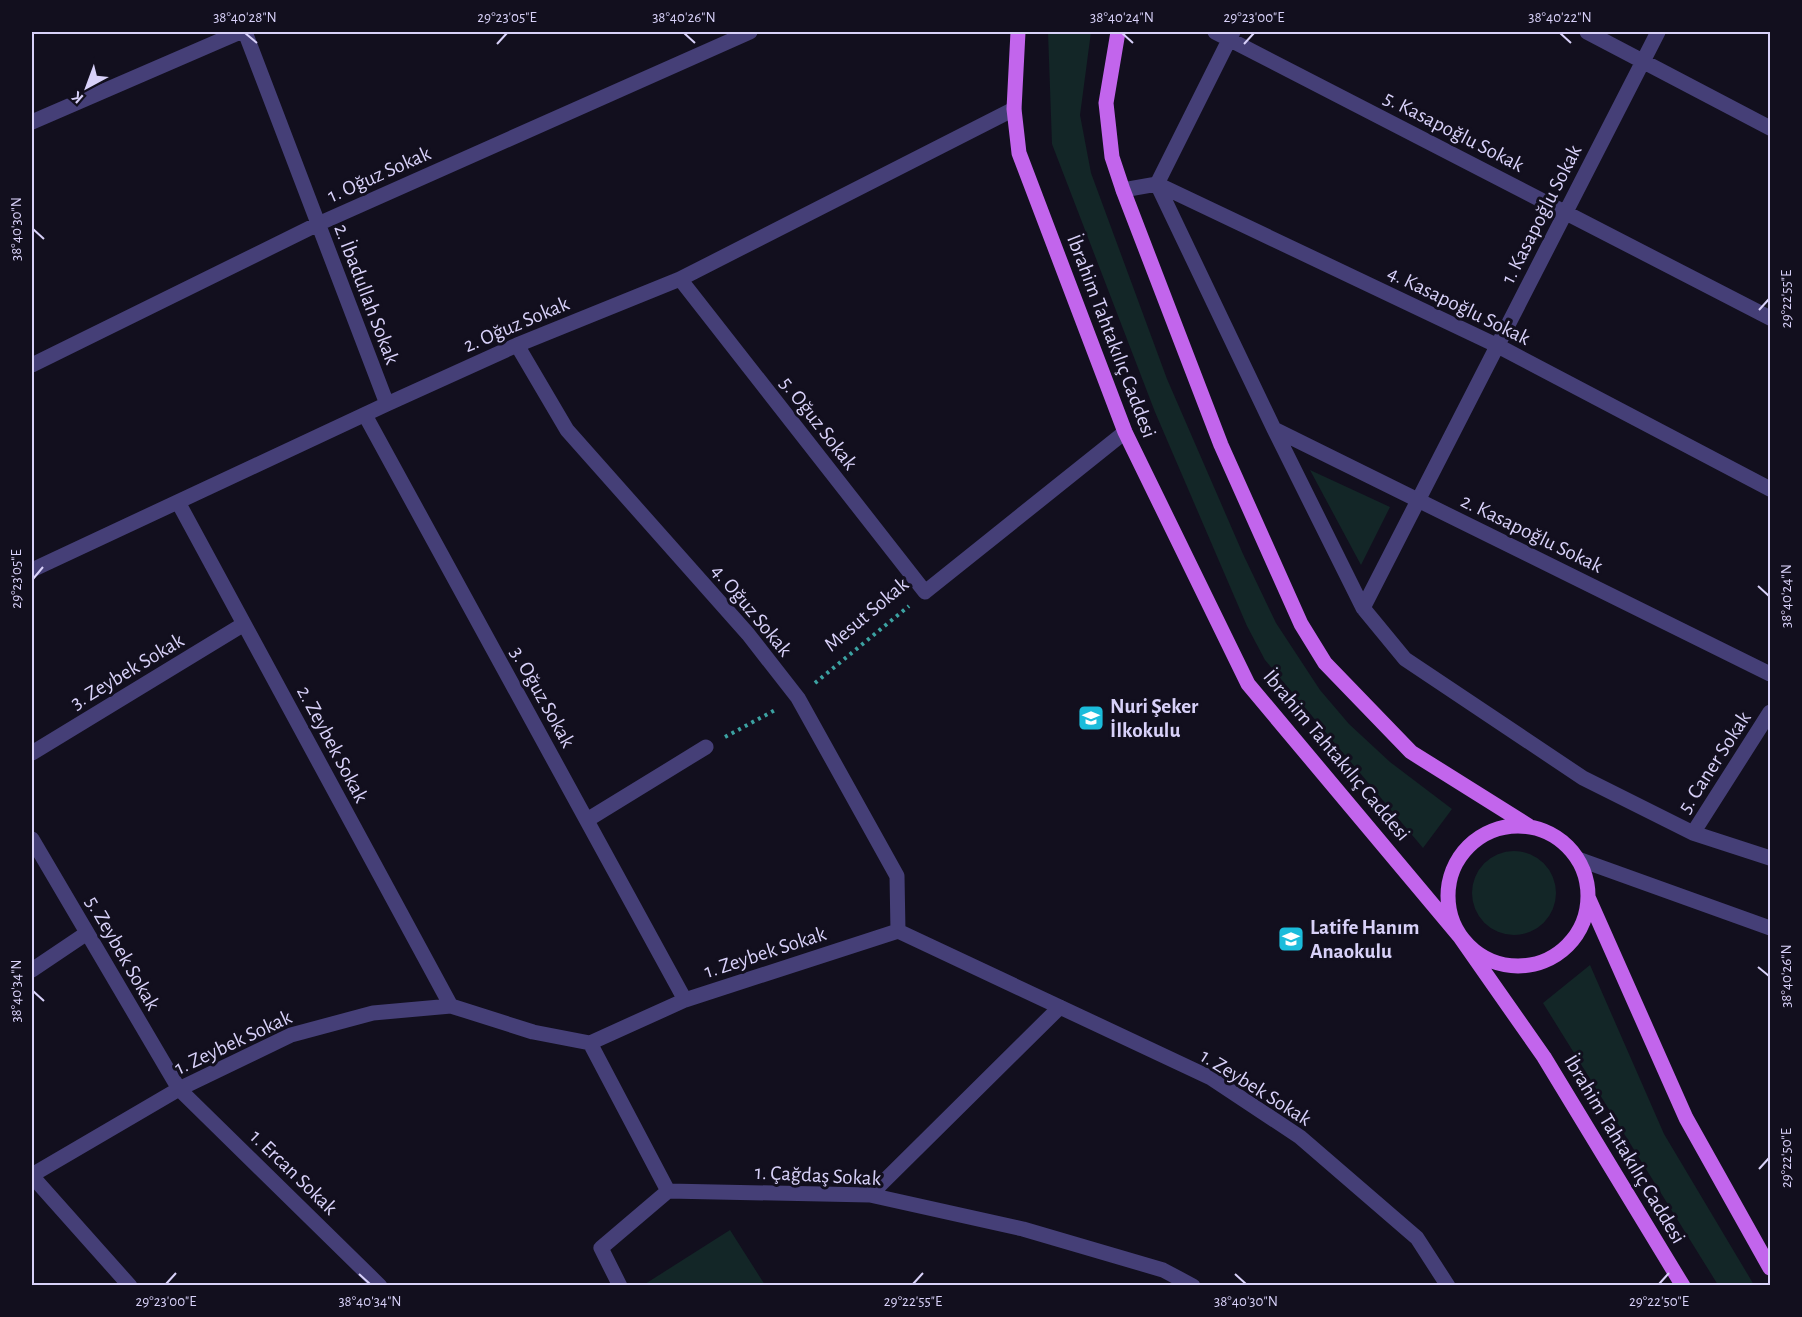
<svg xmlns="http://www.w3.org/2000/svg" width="1802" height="1317" viewBox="0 0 1802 1317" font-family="'Alegreya Sans',sans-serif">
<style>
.green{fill:#132627}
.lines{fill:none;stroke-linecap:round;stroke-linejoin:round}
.path{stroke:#3ca2a2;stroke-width:4;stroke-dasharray:3 4.5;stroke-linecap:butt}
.minor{stroke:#453f77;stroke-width:15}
.major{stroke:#c265ec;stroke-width:15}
.ticks{fill:none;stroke:#d8d1f9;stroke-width:2}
.labels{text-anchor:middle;stroke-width:6;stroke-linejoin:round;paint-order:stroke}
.street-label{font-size:21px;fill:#d8d1f9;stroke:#120f1e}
.poi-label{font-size:21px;font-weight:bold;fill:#d8d1f9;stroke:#120f1e;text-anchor:start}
.neatline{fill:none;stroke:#d8d1f9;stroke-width:2}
.ticks-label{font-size:15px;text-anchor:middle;fill:#d8d1f9}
</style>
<rect width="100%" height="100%" fill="#120f1e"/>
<path class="green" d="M 1048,32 L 1091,32 L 1080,115 L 1091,173 L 1167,379 L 1243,554 L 1276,623 L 1320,690 L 1349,724 L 1390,762 L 1452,809 L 1423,848 L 1265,660 L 1247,626 L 1155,412 L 1052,144 Z
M 1310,470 L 1390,507 L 1361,565 Z
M1472 893a42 42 0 1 1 84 0a42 42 0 1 1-84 0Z
M 1590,965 L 1664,1134 L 1754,1285 L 1718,1285 L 1543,1003 Z
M 730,1230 L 765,1285 L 646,1285 L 645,1284 Z"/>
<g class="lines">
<path class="path" d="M 815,683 L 909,606
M 725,737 L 777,709"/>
<path class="minor" d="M 245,32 L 387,404
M 1215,32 L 1770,318
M 1233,32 L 1157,184 L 1274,429 L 1363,608 L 1405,659 L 1583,778 L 1693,833 L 1770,858
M 1587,32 L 1770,128
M 32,122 L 240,32
M 1123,190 L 1157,184 L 1498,346 L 1770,489
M 680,279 L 925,592 L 1125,432
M 517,345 L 567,430 L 748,634 L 798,698 L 897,876 L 898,931
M 32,365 L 318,224 L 750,32
M 365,415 L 685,1000
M 1274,429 L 1770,674
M 178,502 L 451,1006
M 32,570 L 387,404 L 517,345 L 680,279 L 1014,109
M 1363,608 L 1658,32
M 32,753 L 244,624
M 587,820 L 706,747
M 1693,833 L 1770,712
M 32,839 L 179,1089 L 380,1286
M 1578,859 L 1770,928
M 32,970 L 87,933
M 590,1043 L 668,1191
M 32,1175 L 179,1089 L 291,1035 L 373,1013 L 451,1006 L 533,1032 L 590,1043 L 685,1000 L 898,931 L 1211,1078 L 1300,1137 L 1417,1238 L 1448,1286
M 32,1176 L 130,1286
M 870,1195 L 1060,1007
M 620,1286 L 601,1248 L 668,1191 L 870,1195 L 1023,1229 L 1163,1270 L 1193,1286"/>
<path class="major" d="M 1018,32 L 1014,109 L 1019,153 L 1125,432 L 1248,684 L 1460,937 L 1544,1057 L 1683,1286
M 1118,32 L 1106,103 L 1112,157 L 1123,190 L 1221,445 L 1301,624 L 1325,663 L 1411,752 L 1529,826
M1448 896a70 70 0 1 1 140 0a70 70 0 1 1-140 0Z
M 1588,897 L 1686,1118 L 1770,1268"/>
</g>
<path class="ticks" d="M 245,33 L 257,43M 684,33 L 695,43M 1122,33 L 1133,43M 1560,33 L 1571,43M 497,44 L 507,33M 1244,44 L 1254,33M 33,229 L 44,239M 1759,310 L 1769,299M 33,579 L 43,567M 1758,586 L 1769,596M 1758,967 L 1769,976M 33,991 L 44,1001M 1759,1169 L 1769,1158M 359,1274 L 370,1284M 1235,1274 L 1246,1284M 166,1284 L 176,1273M 913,1284 L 923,1273M 1659,1284 L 1669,1273"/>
<defs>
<symbol id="school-square" viewBox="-11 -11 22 22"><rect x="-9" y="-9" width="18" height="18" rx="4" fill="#1bbcdb" stroke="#120f1e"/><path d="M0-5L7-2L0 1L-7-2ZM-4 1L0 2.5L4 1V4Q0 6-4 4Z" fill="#fff"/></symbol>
</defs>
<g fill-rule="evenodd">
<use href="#school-square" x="1076" y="703" width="30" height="30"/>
<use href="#school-square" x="1276" y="924" width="30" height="30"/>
</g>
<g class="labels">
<g class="street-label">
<text transform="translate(1454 131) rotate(27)" y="7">5. Kasapoğlu Sokak</text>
<text transform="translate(379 174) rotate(-24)" y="7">1. Oğuz Sokak</text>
<text transform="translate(1541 214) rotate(-63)" y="7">1. Kasapoğlu Sokak</text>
<text transform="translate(367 294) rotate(69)" y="7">2. İbadullah Sokak</text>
<text transform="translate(1459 305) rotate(26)" y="7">4. Kasapoğlu Sokak</text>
<text transform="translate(516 324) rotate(-23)" y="7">2. Oğuz Sokak</text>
<text transform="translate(1112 336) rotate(69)" y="7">İbrahim Tahtakılıç Caddesi</text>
<text transform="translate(819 423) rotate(52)" y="7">5. Oğuz Sokak</text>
<text transform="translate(1532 533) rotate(26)" y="7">2. Kasapoğlu Sokak</text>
<text transform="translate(752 610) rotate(50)" y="7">4. Oğuz Sokak</text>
<text transform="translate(866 614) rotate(-40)" y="7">Mesut Sokak</text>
<text transform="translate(127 671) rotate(-31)" y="7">3. Zeybek Sokak</text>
<text transform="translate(543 697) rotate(61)" y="7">3. Oğuz Sokak</text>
<text transform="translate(333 744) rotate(62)" y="7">2. Zeybek Sokak</text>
<text transform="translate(1337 755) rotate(50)" y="7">İbrahim Tahtakılıç Caddesi</text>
<text transform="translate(1714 762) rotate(-57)" y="7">5. Caner Sokak</text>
<text transform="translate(765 952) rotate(-18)" y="7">1. Zeybek Sokak</text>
<text transform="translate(123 953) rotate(60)" y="7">5. Zeybek Sokak</text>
<text transform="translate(233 1042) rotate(-25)" y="7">1. Zeybek Sokak</text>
<text transform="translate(1256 1087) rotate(32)" y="7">1. Zeybek Sokak</text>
<text transform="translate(1625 1149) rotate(59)" y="7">İbrahim Tahtakılıç Caddesi</text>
<text transform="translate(294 1172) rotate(44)" y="7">1. Ercan Sokak</text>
<text transform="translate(818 1175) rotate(3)" y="7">1. Çağdaş Sokak</text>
</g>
<g class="poi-label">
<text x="1110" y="713">Nuri Şeker<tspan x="1110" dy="24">İlkokulu</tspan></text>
<text x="1310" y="934">Latife Hanım<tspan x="1310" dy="24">Anaokulu</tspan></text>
</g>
</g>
<rect width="1802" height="1317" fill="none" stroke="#120f1e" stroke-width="66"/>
<g transform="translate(87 87) rotate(221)" stroke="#120f1e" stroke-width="4.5" paint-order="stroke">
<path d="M0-4.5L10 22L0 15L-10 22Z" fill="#d8d1f9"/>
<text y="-9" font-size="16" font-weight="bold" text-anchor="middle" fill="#d8d1f9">K</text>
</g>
<rect x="33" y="33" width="1736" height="1251" class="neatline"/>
<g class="ticks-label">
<text x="245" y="22">38°40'28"N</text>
<text x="507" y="22">29°23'05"E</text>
<text x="684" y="22">38°40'26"N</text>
<text x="1122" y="22">38°40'24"N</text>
<text x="1254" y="22">29°23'00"E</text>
<text x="1560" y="22">38°40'22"N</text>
<text transform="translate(16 229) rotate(-90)" y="5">38°40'30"N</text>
<text transform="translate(1786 299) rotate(-90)" y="5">29°22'55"E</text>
<text transform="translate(16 579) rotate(-90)" y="5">29°23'05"E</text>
<text transform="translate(1786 596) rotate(-90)" y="5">38°40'24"N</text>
<text transform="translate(1786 976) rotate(-90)" y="5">38°40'26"N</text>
<text transform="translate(16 991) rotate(-90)" y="5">38°40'34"N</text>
<text transform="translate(1786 1158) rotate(-90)" y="5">29°22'50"E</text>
<text x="166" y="1306">29°23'00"E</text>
<text x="370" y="1306">38°40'34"N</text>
<text x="913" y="1306">29°22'55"E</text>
<text x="1246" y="1306">38°40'30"N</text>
<text x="1659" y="1306">29°22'50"E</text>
</g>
</svg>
